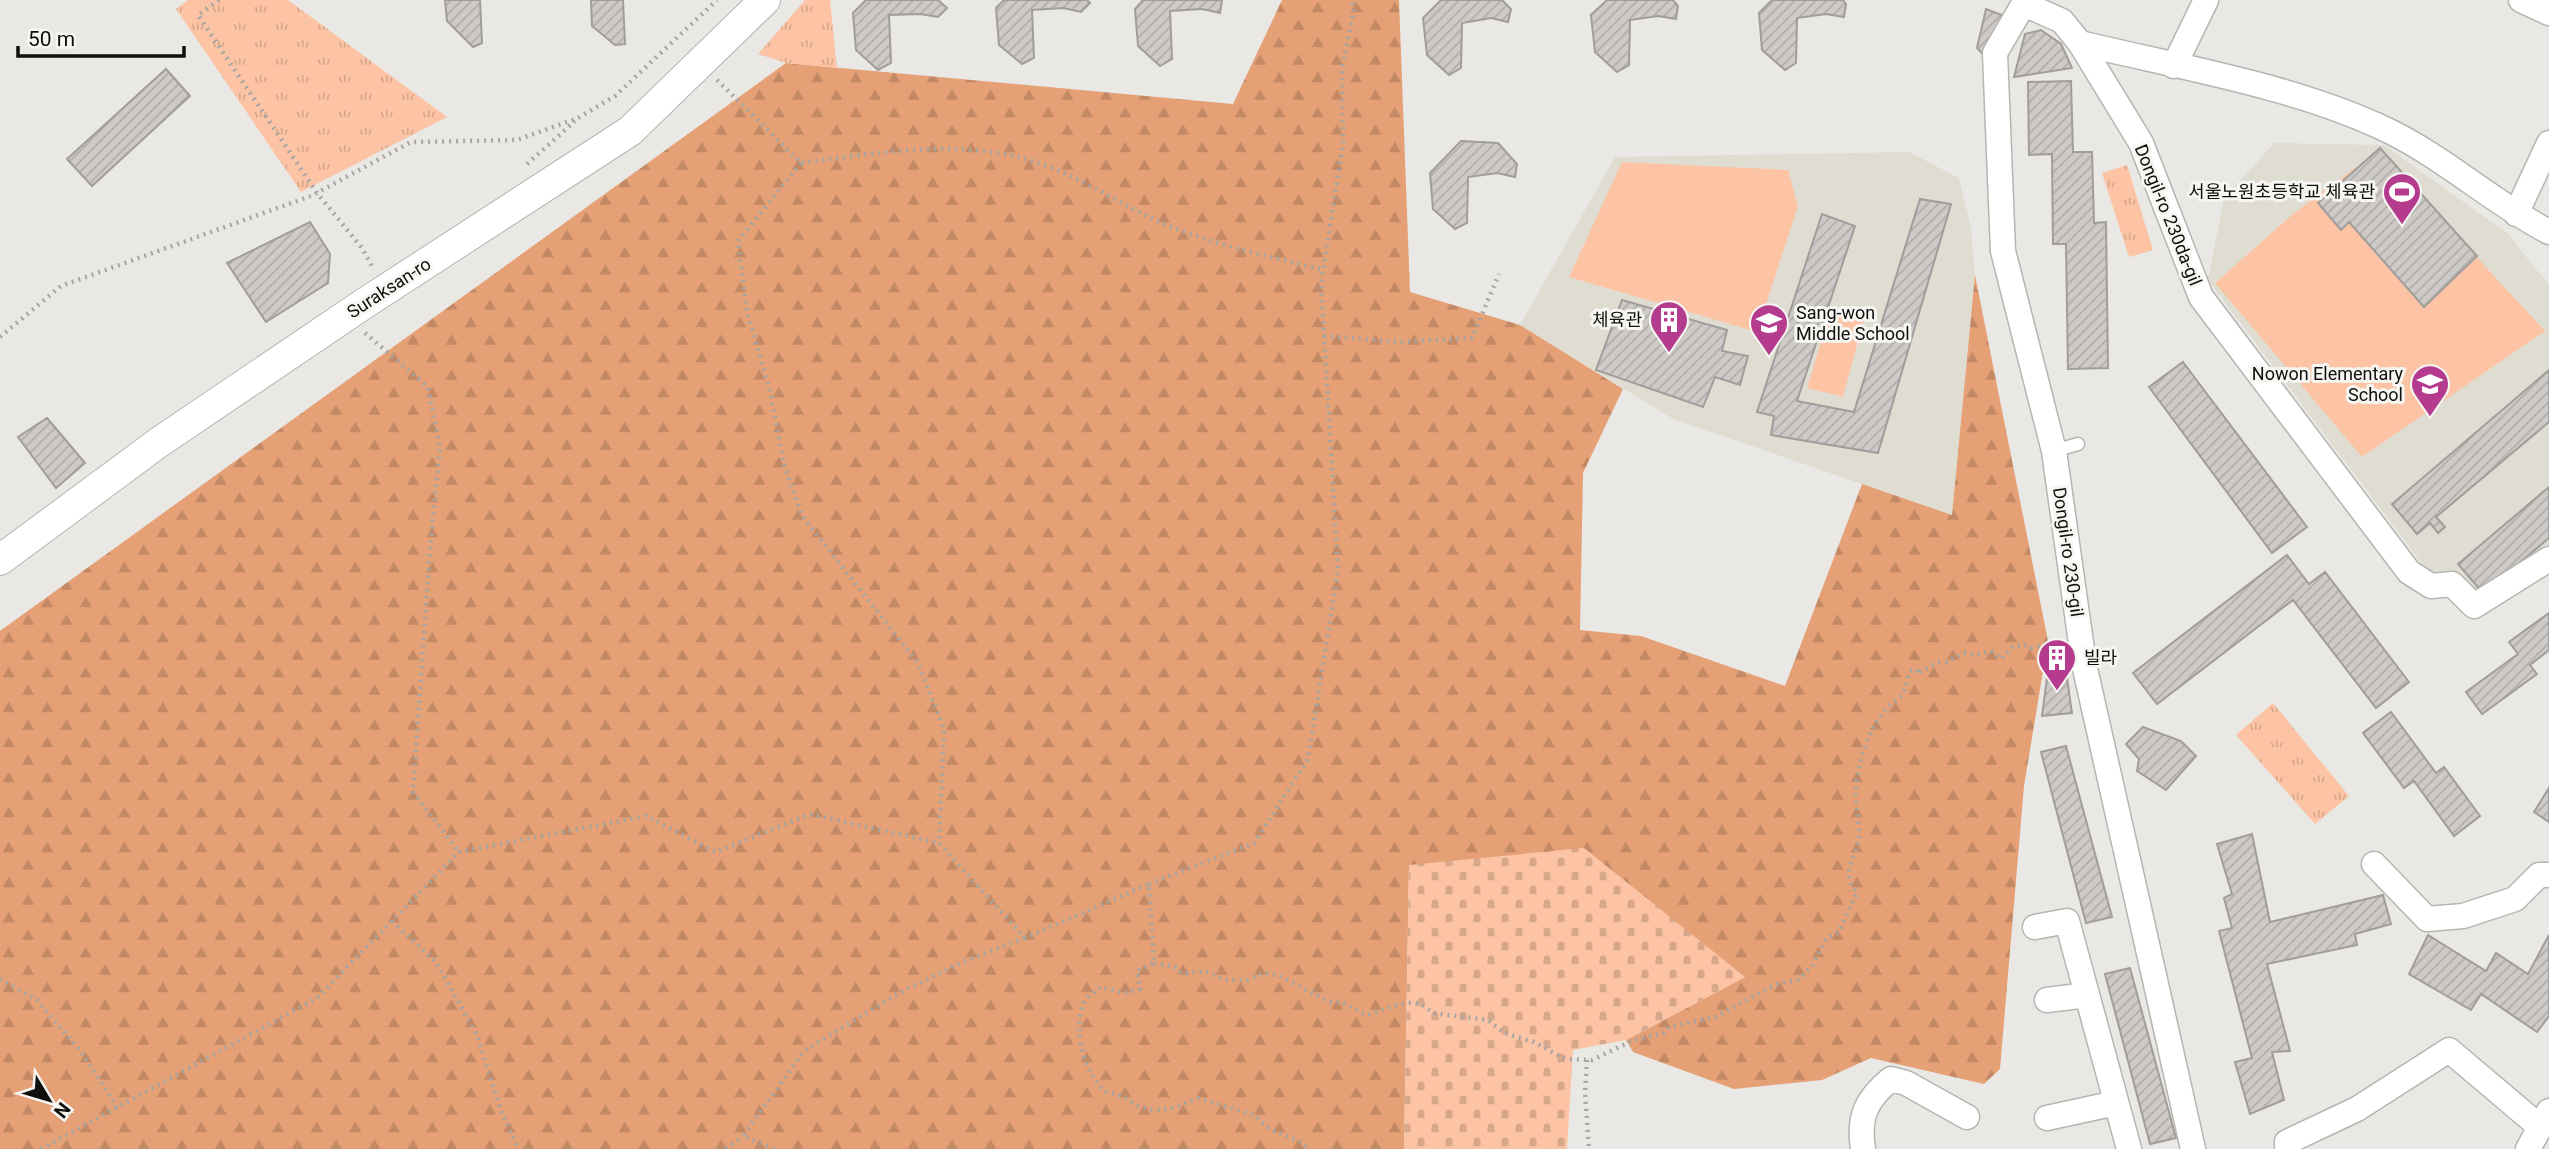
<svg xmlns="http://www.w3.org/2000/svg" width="2549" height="1149" viewBox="0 0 2549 1149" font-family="Roboto,'Noto Sans KR',sans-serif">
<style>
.built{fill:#dfddd2}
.forest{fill:url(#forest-firs)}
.cemetery{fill:url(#cemetery-stones)}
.park{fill:url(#park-tufts)}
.pitch{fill:#fcc4a4}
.building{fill:url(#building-hatch);stroke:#a09d9a;stroke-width:2}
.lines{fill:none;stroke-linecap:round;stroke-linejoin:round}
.service-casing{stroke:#b5b5b1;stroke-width:15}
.minor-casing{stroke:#b5b5b1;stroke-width:27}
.tertiary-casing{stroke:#b5b5b1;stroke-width:32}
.path{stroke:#a6a5a2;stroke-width:4.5;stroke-dasharray:2 5;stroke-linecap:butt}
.service{stroke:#fff;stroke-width:12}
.minor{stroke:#fff;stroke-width:24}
.tertiary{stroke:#fff;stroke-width:30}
.labels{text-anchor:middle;stroke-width:6;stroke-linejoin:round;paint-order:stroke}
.poi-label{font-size:18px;fill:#0f0f0d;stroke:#f6f6f2;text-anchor:end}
.street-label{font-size:18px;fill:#0f0f0d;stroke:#f6f6f2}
</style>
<defs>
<pattern id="forest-firs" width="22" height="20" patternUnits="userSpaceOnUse" patternTransform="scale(1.75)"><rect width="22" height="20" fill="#e5a076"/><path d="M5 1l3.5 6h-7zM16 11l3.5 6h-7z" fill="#c38965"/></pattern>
<pattern id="cemetery-stones" width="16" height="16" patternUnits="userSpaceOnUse" patternTransform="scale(1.75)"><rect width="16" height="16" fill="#fcc4a4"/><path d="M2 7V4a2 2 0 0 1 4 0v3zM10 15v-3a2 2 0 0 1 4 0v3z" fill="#d7a78c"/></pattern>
<pattern id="park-tufts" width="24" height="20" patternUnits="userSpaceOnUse" patternTransform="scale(1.75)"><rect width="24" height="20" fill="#fcc4a4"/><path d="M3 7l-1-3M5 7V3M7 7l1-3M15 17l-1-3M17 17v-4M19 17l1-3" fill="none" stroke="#d7a78c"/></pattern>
<pattern id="building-hatch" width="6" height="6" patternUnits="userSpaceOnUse" patternTransform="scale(1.75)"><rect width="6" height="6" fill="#cdcac7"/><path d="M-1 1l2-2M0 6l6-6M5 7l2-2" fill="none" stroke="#afacaa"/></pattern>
</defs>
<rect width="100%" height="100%" fill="#e9e8e4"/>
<path class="built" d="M 2274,143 L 2384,145 L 2507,233 L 2549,285 L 2549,550 L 2475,597 L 2432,577 L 2208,280 L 2224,199 Z
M 1909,152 L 1959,178 L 1971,228 L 1975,275 L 1952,515 L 1673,419 L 1520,325 L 1615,157 Z"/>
<path class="forest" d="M 1282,0 L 1399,0 L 1410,292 L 1520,325 L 1623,389 L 1583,473 L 1580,630 L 1641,636 L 1785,686 L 1862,484 L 1952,515 L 1975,275 L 2048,641 L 2024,786 L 2000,1069 L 1984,1084 L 1871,1058 L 1822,1080 L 1734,1089 L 1633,1052 L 1626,1040 L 1745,977 L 1409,866 L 1404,1149 L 0,1149 L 0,631 L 786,63 L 1233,104 Z"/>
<path class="cemetery" d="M 1584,848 L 1745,977 L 1626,1040 L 1573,1050 L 1567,1149 L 1404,1149 L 1409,865 Z"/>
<path class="park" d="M 188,0 L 288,0 L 447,117 L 301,192 L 176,9 Z
M 805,0 L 830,0 L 837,68 L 786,63 L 758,54 Z
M 2127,165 L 2153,250 L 2129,257 L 2102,173 Z
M 2273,703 L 2349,796 L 2315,824 L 2236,735 Z"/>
<path class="pitch" d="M 2378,151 L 2545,331 L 2362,457 L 2215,283 L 2293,214 Z
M 1622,162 L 1788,170 L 1798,206 L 1757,332 L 1569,277 Z
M 1831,309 L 1864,319 L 1843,397 L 1807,388 Z"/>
<path class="building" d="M 445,0 L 480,0 L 482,43 L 473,47 L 447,21 Z
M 591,0 L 623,0 L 625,44 L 615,45 L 592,26 Z
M 866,0 L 938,0 L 947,8 L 938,17 L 920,14 L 889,15 L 891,63 L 878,70 L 856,50 L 853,13 Z
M 1004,0 L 1087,0 L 1090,3 L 1081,12 L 1063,8 L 1032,10 L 1034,58 L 1022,64 L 999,45 L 996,8 Z
M 1143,0 L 1222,0 L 1220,13 L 1202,9 L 1170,11 L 1172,59 L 1160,66 L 1138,46 L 1135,9 Z
M 1441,0 L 1502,0 L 1511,9 L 1508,22 L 1491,18 L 1462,23 L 1461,68 L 1449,75 L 1427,55 L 1423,18 Z
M 1607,0 L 1673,0 L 1678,6 L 1676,19 L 1658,16 L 1630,20 L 1629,65 L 1617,72 L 1595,52 L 1591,15 Z
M 1772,0 L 1843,0 L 1846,4 L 1844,17 L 1826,14 L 1797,18 L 1796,63 L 1785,70 L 1762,50 L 1759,13 Z
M 1986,9 L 2004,16 L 1984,55 L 1977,48 Z
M 2041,30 L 2061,44 L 2072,68 L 2014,77 L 2025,34 Z
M 166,69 L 190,96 L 92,186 L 67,159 Z
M 2071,81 L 2073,152 L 2092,152 L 2094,223 L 2106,222 L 2108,368 L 2068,369 L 2066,244 L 2053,244 L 2052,154 L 2029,155 L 2028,82 Z
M 1461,141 L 1498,143 L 1517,164 L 1515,177 L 1497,173 L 1468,177 L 1467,223 L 1455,229 L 1433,209 L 1430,173 Z
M 2380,148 L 2477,256 L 2424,307 L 2349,222 L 2341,230 L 2318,203 Z
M 1920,199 L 1951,204 L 1878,453 L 1771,435 L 1774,416 L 1757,412 L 1822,214 L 1855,226 L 1797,401 L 1854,412 Z
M 310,222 L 330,254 L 328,283 L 266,322 L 227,263 Z
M 1622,300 L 1727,330 L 1722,351 L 1748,356 L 1740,385 L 1715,377 L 1703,407 L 1596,370 Z
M 2183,362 L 2307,527 L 2272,553 L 2149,387 Z
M 2549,370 L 2549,422 L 2436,517 L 2445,527 L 2438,533 L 2430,523 L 2417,534 L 2392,504 Z
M 47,418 L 85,463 L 56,488 L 18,437 Z
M 2549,487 L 2549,538 L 2483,593 L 2458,564 Z
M 2287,555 L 2309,584 L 2325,572 L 2409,682 L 2376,708 L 2293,600 L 2157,704 L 2133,673 Z
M 2549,613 L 2549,650 L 2530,665 L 2537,674 L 2482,714 L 2466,692 L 2518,654 L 2509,642 Z
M 2064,657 L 2072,713 L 2042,716 L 2048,670 Z
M 2391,712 L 2436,773 L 2444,767 L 2480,816 L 2454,836 L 2414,781 L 2404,788 L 2363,733 Z
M 2143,727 L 2181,741 L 2196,756 L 2166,790 L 2137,771 L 2139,759 L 2126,744 Z
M 2066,746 L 2112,917 L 2086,923 L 2041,752 Z
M 2549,788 L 2549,822 L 2534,812 Z
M 2252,834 L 2270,922 L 2383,895 L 2391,924 L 2355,934 L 2357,945 L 2267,964 L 2290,1051 L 2272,1052 L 2284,1100 L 2250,1114 L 2235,1062 L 2252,1058 L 2219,931 L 2232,928 L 2224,898 L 2232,894 L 2217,844 Z
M 2428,935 L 2486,971 L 2496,953 L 2528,974 L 2549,935 L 2549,1016 L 2537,1032 L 2481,994 L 2471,1010 L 2409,974 Z
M 2130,968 L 2176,1138 L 2150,1144 L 2105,974 Z"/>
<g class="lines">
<defs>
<path id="service" d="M 2054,451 L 2078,444"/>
<path id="minor" d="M 2026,0 L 1995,53 L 2003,251 L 2054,451 L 2084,664 L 2193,1149
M 2521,0 L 2549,13
M 2024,4 L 2062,21 L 2080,43 L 2141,143 L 2201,297 L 2409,572 L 2431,586 L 2452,584 L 2474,606 L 2549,559
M 2080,43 C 2179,67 2295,86 2387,130 C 2445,158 2492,202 2549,232
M 2174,66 L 2206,0
M 2516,214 L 2549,143
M 2374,864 L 2427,919 L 2463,916 L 2515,899 L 2539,875 L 2549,875
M 2035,927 L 2067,921 L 2129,1149
M 2047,1000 L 2087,995
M 2047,1118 L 2116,1103
M 1863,1149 C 1858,1117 1866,1099 1891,1079 L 1906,1083 L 1967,1117
M 2287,1149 L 2287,1142 L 2357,1109 L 2449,1050 L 2540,1127
M 2528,1149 L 2549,1111"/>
<path id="tertiary" d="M 0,560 L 158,443 L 365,303 L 630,131 L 765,0"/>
</defs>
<use href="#service" class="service-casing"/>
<use href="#minor" class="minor-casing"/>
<use href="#tertiary" class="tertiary-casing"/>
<path class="path" d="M 219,0 L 198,15 L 317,193 L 362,248 L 373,268
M 717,80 L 801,163 C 874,154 956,138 1029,160 C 1077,174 1119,204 1164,224 C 1215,245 1270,257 1324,270
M 801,163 L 738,241 L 747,311 L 770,391 L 784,464 L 802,516 L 918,663 L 944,729 L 939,843
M 527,164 L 575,121
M 365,333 L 428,387 L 440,448 L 430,548 L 413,792 L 459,852
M 1324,336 L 1401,342 L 1472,338 L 1499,274
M 0,337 L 61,286 L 311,196 L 411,142 L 517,140 L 578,118 L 615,96 L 717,0
M 1149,884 L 1254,843 L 1308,759 L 1338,570 L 1321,284 L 1343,143 L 1342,68 L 1354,10 L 1352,0
M 392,921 L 436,962 L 477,1035 L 500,1108 L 518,1149
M 1154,963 L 1175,967 L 1182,974 L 1205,971 L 1225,980 L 1247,980 L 1265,973 L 1277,975 L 1330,1002 L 1341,1002 L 1366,1015 C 1387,1011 1413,991 1432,1013 L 1488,1020 L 1504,1033 L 1534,1042 L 1565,1059 L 1592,1060 L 1634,1040 L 1664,1033 L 1669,1027 L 1715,1017 L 1776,984 L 1798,980 L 1813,965 L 1827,938 L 1839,932 L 1857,893 C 1837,870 1860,857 1859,832 C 1859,819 1855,803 1856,790 C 1857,764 1868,730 1885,710 C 1889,704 1897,701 1901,696 C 1907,689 1906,678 1911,671 L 1918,671 L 1917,674 L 1938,662 L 1946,662 L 1964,653 L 1977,655 L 1991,651 L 2001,659 L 2013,646 L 2027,645 L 2031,648 L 2060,641
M 0,979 L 37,1000 L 82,1053 L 117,1107
M 1587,1060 L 1585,1092 L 1589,1149
M 41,1149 L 317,998 L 459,852 L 646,816 L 716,852 L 810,814 L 939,843 L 1025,938 L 1149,884 L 1154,963 L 1137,971 L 1140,989 L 1124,993 L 1100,987 C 1095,992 1087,996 1084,1002 C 1072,1030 1084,1074 1107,1093 C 1120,1093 1122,1097 1133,1103 C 1157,1116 1174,1108 1198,1098 L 1254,1115 L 1269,1129 L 1299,1141 L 1309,1149
M 726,1149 L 743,1136
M 774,1149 L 743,1136 L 804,1051 L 897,994 L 962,962 L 1025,938"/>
<use href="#service" class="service"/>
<use href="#minor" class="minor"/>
<use href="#tertiary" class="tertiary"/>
</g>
<defs>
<symbol id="stadium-pin" viewBox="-11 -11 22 30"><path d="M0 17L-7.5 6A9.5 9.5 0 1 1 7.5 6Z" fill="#b43b8e" stroke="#f6f6f2"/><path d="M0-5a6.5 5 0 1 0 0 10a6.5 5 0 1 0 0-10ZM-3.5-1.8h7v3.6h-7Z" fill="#fff"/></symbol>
<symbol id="building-pin" viewBox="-11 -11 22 30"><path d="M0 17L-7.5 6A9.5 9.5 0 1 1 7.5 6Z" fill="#b43b8e" stroke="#f6f6f2"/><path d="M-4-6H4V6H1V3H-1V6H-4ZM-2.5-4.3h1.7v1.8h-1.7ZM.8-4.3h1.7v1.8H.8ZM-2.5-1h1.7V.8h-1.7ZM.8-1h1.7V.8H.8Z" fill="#fff"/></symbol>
<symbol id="school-pin" viewBox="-11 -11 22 30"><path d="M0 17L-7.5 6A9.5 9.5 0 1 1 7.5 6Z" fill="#b43b8e" stroke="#f6f6f2"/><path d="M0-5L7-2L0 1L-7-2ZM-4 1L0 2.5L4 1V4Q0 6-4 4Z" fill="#fff"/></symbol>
</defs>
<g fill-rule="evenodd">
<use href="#stadium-pin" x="2380" y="170" width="44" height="60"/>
<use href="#building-pin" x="1647" y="298" width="44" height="60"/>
<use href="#school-pin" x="1747" y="301" width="44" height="60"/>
<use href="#school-pin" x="2408" y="362" width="44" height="60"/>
<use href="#building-pin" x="2035" y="636" width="44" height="60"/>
</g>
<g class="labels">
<g class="poi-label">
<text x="2375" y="198">서울노원초등학교 체육관</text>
<text x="1796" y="319" text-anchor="start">Sang-won<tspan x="1796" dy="21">Middle School</tspan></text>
<text x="1642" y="326">체육관</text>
<text x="2403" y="380">Nowon Elementary<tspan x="2403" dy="21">School</tspan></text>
<text x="2084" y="664" text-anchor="start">빌라</text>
</g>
<g class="street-label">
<text transform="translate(2168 215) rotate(68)" y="6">Dongil-ro 230da-gil</text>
<text transform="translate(389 288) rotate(-33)" y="6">Suraksan-ro</text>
<text transform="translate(2068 552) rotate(82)" y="6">Dongil-ro 230-gil</text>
</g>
</g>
<g transform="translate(49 1100) rotate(128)" stroke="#f6f6f2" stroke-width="5" paint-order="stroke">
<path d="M0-5L12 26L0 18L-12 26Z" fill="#0f0f0d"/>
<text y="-10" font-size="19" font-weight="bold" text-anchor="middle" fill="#0f0f0d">N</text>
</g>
<path d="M18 46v10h166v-10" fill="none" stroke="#0f0f0d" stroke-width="3.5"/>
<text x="28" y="46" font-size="21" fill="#0f0f0d" stroke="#f6f6f2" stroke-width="5" paint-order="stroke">50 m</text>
</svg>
